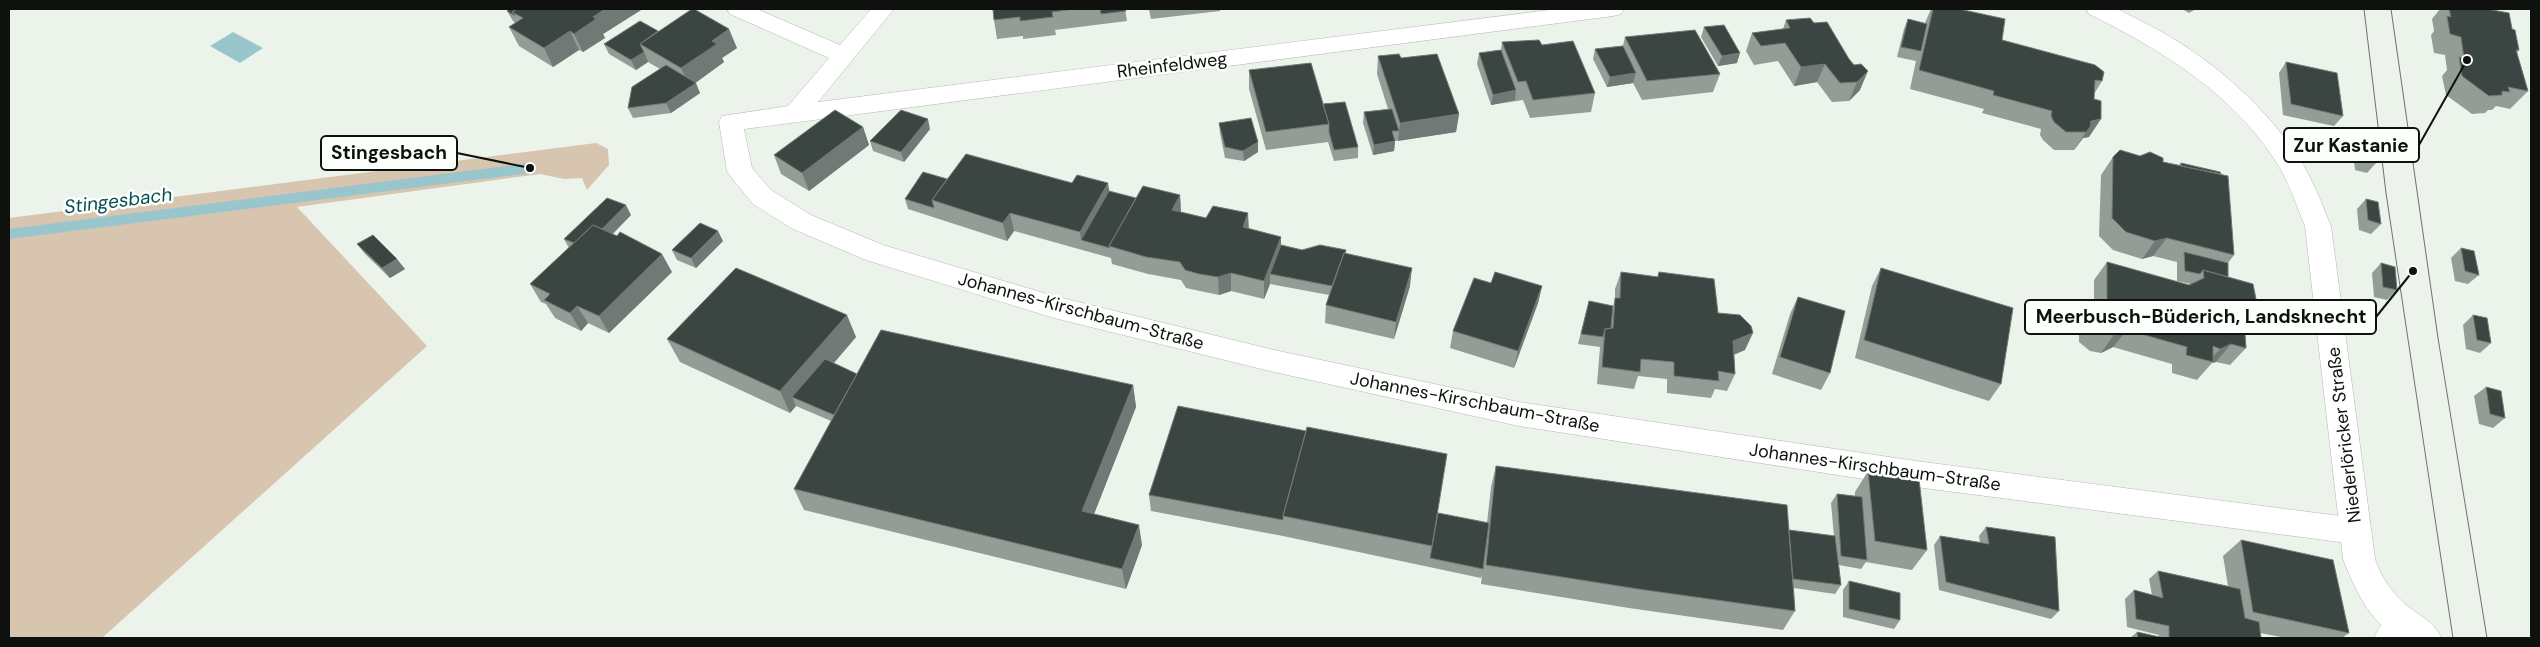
<svg xmlns="http://www.w3.org/2000/svg" width="2540" height="647" viewBox="0 0 2540 647" font-family="'DM Sans',sans-serif">
<style>
.green{fill:#d7c5af}
.water{fill:#99c6cd}
.lines{fill:none;stroke-linecap:round;stroke-linejoin:round}
.stream{fill:#99c6cd;fill-rule:evenodd}
.minor-casing{stroke:#b3b9b2;stroke-width:1}
.major-casing{stroke:#b3b9b2;stroke-width:1}
.minor{fill:#fff;fill-rule:evenodd}
.major{fill:#fff;fill-rule:evenodd}
.tram{stroke:#6e726d;stroke-width:1}
.wall{fill:#949c96}
.shaded-wall{fill:#707975}
.building{fill:#3b4542;stroke:#707975}
.labels{text-anchor:middle;stroke-width:5;stroke-linejoin:round;paint-order:stroke}
.street-label{font-size:18px;fill:#0e110e;stroke:#fdfffd}
.water-label{font-size:19px;font-style:italic;fill:#084d55;stroke:#fdfffd}
.leader{fill:none;stroke:#0e110e;stroke-width:2}
.callout-dot{fill:#0e110e;stroke:#fdfffd;stroke-width:2}
.callout{fill:#fdfffd;stroke:#0e110e;stroke-width:2}
.callout-label{font-size:19px;text-anchor:middle;font-weight:bold;fill:#0e110e}
</style>
<rect width="100%" height="100%" fill="#ecf3eb"/>
<path class="green" d="M 596,143 L 608,149 L 609,165 L 587,190 L 582,178 L 564,179 L 540,174 L 297,207 L 427,346 L 102,638 L 9,638 L 9,218 Z"/>
<path class="water" d="M 233,32 L 263,48 L 240,63 L 210,46 Z"/>
<g class="lines">
<path class="stream" d="M 530,163 L 537,168 L 530,173 L 9,239 L 9,229 Z"/>
<defs>
<path id="minor" d="M 727,9 L 757,9 L 840,45 L 871,9 L 894,9 L 818,102 L 1557,9 L 1624,9 L 1621,14 L 1613,16 L 744,129 L 752,168 L 771,190 L 811,215 L 883,245 L 1054,296 L 1274,350 L 1519,402 L 1916,461 L 2355,518 L 2366,521 L 2370,531 L 2366,541 L 2355,544 L 1916,487 L 1519,426 L 1274,372 L 1054,318 L 866,260 L 793,229 L 753,204 L 731,177 L 727,171 L 719,122 L 722,116 L 788,106 L 829,58 L 730,14 Z
M 2404,608 L 2415,613 L 2420,623 L 2411,638 L 2374,638 C 2380,624 2389,614 2404,608 Z"/>
<path id="major" d="M 2086,9 C 2095,9 2108,7 2116,9 C 2125,12 2133,17 2141,21 C 2202,51 2261,100 2298,157 C 2313,179 2321,202 2331,226 L 2375,559 C 2381,577 2391,591 2405,604 C 2418,615 2435,622 2441,638 C 2431,638 2406,641 2398,637 C 2370,623 2354,587 2343,559 L 2305,226 C 2297,207 2291,188 2281,170 C 2239,97 2162,50 2089,14 Z"/>
</defs>
<use href="#minor" class="minor-casing"/>
<use href="#major" class="major-casing"/>
<use href="#minor" class="minor"/>
<use href="#major" class="major"/>
<path class="tram" d="M 2364,9 L 2386,193 L 2453,638
M 2391,9 L 2438,338 L 2487,638"/>
</g>
<path class="wall" d="M 993,9 L 1125,9 L 1127,21 L 1055,30 L 1056,35 L 1023,39 L 1023,36 L 997,39 L 994,20 Z
M 1149,9 L 1220,9 L 1220,11 L 1151,19 Z
M 1931,9 L 1959,9 L 2002,40 L 2102,81 L 2094,94 L 2089,137 L 2083,138 L 2074,150 L 2054,150 L 2043,140 L 2040,135 L 2041,129 L 1982,113 L 1984,109 L 1910,89 L 1916,61 L 1897,57 L 1904,29 L 1908,19 L 1925,23 Z
M 2182,9 L 2196,9 L 2189,13 Z
M 2440,9 L 2487,9 L 2512,29 L 2519,50 L 2517,53 L 2528,91 L 2510,109 L 2496,106 L 2492,110 L 2488,110 L 2485,113 L 2472,114 L 2446,95 L 2442,76 L 2447,70 L 2445,55 L 2434,53 L 2431,35 L 2434,31 L 2432,19 Z
M 641,10 L 603,34 L 605,38 L 583,52 L 579,50 L 553,67 L 519,46 L 509,27 L 515,23 L 513,21 L 507,11 Z
M 1786,20 L 1814,23 L 1849,59 L 1860,90 L 1849,101 L 1832,102 L 1817,82 L 1794,86 L 1778,61 L 1754,65 L 1746,51 L 1752,33 L 1783,29 Z
M 1704,27 L 1737,63 L 1718,66 L 1701,37 Z
M 658,31 L 737,48 L 722,58 L 724,62 L 695,83 L 700,93 L 671,113 L 633,118 L 628,108 L 660,69 L 648,62 L 636,70 L 609,54 L 604,44 Z
M 1625,37 L 1720,74 L 1713,92 L 1642,100 L 1633,83 L 1607,87 L 1593,59 L 1595,49 L 1623,46 Z
M 1502,42 L 1542,45 L 1595,93 L 1591,112 L 1530,118 L 1523,100 L 1491,105 L 1477,64 L 1479,53 L 1501,50 Z
M 1378,56 L 1401,58 L 1459,114 L 1456,132 L 1395,141 L 1394,151 L 1373,155 L 1363,123 L 1364,112 L 1388,109 L 1377,74 Z
M 2286,62 L 2343,116 L 2334,126 L 2283,115 L 2279,73 Z
M 1249,70 L 1323,104 L 1358,147 L 1358,158 L 1334,161 L 1328,142 L 1266,150 L 1249,89 Z
M 1219,123 L 1258,152 L 1244,161 L 1225,158 L 1220,133 Z
M 863,127 L 869,145 L 809,191 L 781,174 L 774,155 Z
M 930,129 L 904,162 L 873,151 L 870,141 Z
M 2361,140 L 2376,163 L 2367,173 L 2355,170 L 2353,150 Z
M 2113,157 L 2163,162 L 2179,165 L 2181,163 L 2234,255 L 2228,263 L 2228,277 L 2258,309 L 2244,324 L 2246,348 L 2230,365 L 2216,362 L 2212,363 L 2197,380 L 2172,373 L 2172,364 L 2113,347 L 2101,353 L 2090,351 L 2079,342 L 2079,328 L 2092,310 L 2094,309 L 2094,280 L 2107,262 L 2189,285 L 2191,284 L 2177,281 L 2177,262 L 2153,256 L 2142,259 L 2113,250 L 2099,236 L 2101,175 Z
M 947,179 L 1072,183 L 1136,198 L 1180,195 L 1181,212 L 1281,237 L 1281,245 L 1302,250 L 1346,250 L 1346,253 L 1410,286 L 1394,339 L 1325,323 L 1326,305 L 1329,295 L 1270,284 L 1264,299 L 1231,291 L 1219,295 L 1200,291 L 1186,288 L 1181,280 L 1148,274 L 1112,264 L 1111,258 L 1014,231 L 1007,241 L 908,209 L 905,199 Z
M 2366,199 L 2381,224 L 2371,234 L 2359,230 L 2357,209 Z
M 631,215 L 613,234 L 672,272 L 609,333 L 588,323 L 581,331 L 555,318 L 546,304 L 541,302 L 530,284 L 569,248 L 564,239 Z
M 723,241 L 696,268 L 677,260 L 672,250 Z
M 357,244 L 405,269 L 390,278 L 365,254 Z
M 2461,248 L 2479,275 L 2468,284 L 2455,281 L 2451,258 Z
M 2381,263 L 2397,290 L 2387,300 L 2374,297 L 2372,273 Z
M 1881,268 L 2001,384 L 1989,401 L 1855,358 L 1872,286 Z
M 1621,272 L 1657,277 L 1659,272 L 1718,313 L 1745,350 L 1734,355 L 1735,374 L 1727,391 L 1715,389 L 1711,398 L 1667,393 L 1667,379 L 1638,376 L 1634,389 L 1597,384 L 1600,347 L 1578,344 L 1589,301 L 1613,306 L 1615,299 L 1615,289 Z
M 1491,283 L 1542,286 L 1538,303 L 1514,368 L 1450,348 L 1453,331 Z
M 1798,297 L 1830,373 L 1821,390 L 1772,374 L 1790,314 Z
M 2473,315 L 2491,343 L 2480,353 L 2466,349 L 2463,325 Z
M 856,337 L 834,363 L 857,374 L 1133,385 L 1136,407 L 1094,514 L 1142,545 L 1126,589 L 804,510 L 794,489 L 831,421 L 796,406 L 790,413 L 680,362 L 667,339 Z
M 2486,387 L 2505,418 L 2493,428 L 2479,424 L 2474,396 Z
M 1306,431 L 1438,513 L 1487,523 L 1491,487 L 1496,466 L 1789,530 L 1834,536 L 1831,503 L 1837,494 L 1855,496 L 1855,492 L 1868,471 L 1927,550 L 1912,570 L 1866,562 L 1861,569 L 1839,565 L 1841,585 L 1835,594 L 1794,588 L 1795,611 L 1783,630 L 1629,608 L 1481,584 L 1482,575 L 1481,578 L 1283,536 L 1151,511 L 1149,495 Z
M 1986,527 L 2059,611 L 2051,619 L 1939,590 L 1934,545 L 1940,536 L 1980,542 L 1979,536 Z
M 2241,540 L 2349,633 L 2342,638 L 2286,638 L 2260,633 L 2261,638 L 2130,638 L 2137,632 L 2159,637 L 2159,635 L 2127,627 L 2125,599 L 2134,590 L 2152,595 L 2149,579 L 2158,571 L 2228,586 L 2223,556 Z
M 1849,581 L 1900,620 L 1894,629 L 1843,617 L 1843,590 Z"/>
<path class="shaded-wall" d="M 605,9 L 640,9 L 641,10 L 603,34 L 605,38 L 583,52 L 574,34 L 593,17 Z
M 729,29 L 737,48 L 722,58 L 724,62 L 690,87 L 681,68 L 712,41 Z
M 570,31 L 579,50 L 553,67 L 544,48 Z
M 644,52 L 648,62 L 636,70 L 631,60 Z
M 1740,53 L 1737,63 L 1718,66 L 1722,56 Z
M 1825,64 L 1817,82 L 1794,86 L 1801,67 Z
M 1868,71 L 1860,90 L 1849,101 L 1857,82 Z
M 1636,73 L 1633,83 L 1607,87 L 1610,77 Z
M 696,83 L 700,93 L 671,113 L 666,103 Z
M 1516,90 L 1515,100 L 1491,105 L 1493,95 Z
M 1459,114 L 1456,132 L 1398,141 L 1400,123 Z
M 928,119 L 930,129 L 904,162 L 901,152 Z
M 2101,119 L 2089,137 L 2083,138 L 2074,150 L 2086,132 L 2091,121 Z
M 863,127 L 869,145 L 809,191 L 802,173 Z
M 1395,141 L 1394,151 L 1373,155 L 1374,145 Z
M 1258,142 L 1258,152 L 1244,161 L 1243,151 Z
M 1108,183 L 1111,201 L 1081,240 L 1080,232 Z
M 1180,195 L 1181,213 L 1172,210 Z
M 626,205 L 631,215 L 603,243 L 582,247 Z
M 1010,213 L 1014,231 L 1007,241 L 1003,223 Z
M 1248,213 L 1249,231 L 1243,227 Z
M 718,231 L 723,241 L 696,268 L 691,258 Z
M 1281,237 L 1281,255 L 1270,274 L 1270,284 L 1264,299 L 1264,281 Z
M 2167,238 L 2153,256 L 2142,259 L 2155,241 Z
M 662,254 L 672,272 L 609,333 L 599,316 Z
M 397,259 L 405,269 L 390,278 L 382,268 Z
M 1412,268 L 1410,286 L 1394,339 L 1396,322 Z
M 1231,273 L 1231,291 L 1219,295 L 1218,277 Z
M 1542,286 L 1538,303 L 1514,368 L 1518,351 Z
M 577,306 L 588,323 L 581,331 L 570,313 Z
M 847,315 L 856,337 L 801,401 L 792,397 L 796,406 L 790,413 L 780,391 Z
M 2127,330 L 2113,347 L 2101,353 L 2114,335 Z
M 1753,333 L 1745,350 L 1725,358 L 1733,341 Z
M 2231,344 L 2216,362 L 2212,363 L 2213,362 L 2209,361 L 2220,349 Z
M 1133,385 L 1136,407 L 1087,532 L 1082,511 Z
M 1139,525 L 1142,545 L 1126,589 L 1122,569 Z"/>
<path class="building" d="M 510,9 L 517,9 L 512,12 L 515,16 L 507,11 Z
M 517,9 L 605,9 L 593,17 L 596,19 L 574,34 L 570,31 L 544,48 L 509,27 L 523,18 L 512,12 Z
M 692,9 L 694,9 L 729,29 L 712,41 L 717,44 L 681,68 L 640,44 Z
M 993,9 L 1075,9 L 1052,12 L 1053,17 L 1020,21 L 1020,17 L 994,20 Z
M 1100,9 L 1125,9 L 1126,11 L 1101,14 Z
M 1933,9 L 1959,9 L 2005,19 L 2002,40 L 2095,65 L 2104,72 L 2102,81 L 2095,80 L 2094,99 L 2101,101 L 2101,119 L 2091,121 L 2090,127 L 2086,132 L 2066,132 L 2054,122 L 2051,116 L 2052,111 L 1993,95 L 1994,91 L 1919,70 Z
M 2449,9 L 2487,9 L 2509,13 L 2512,29 L 2515,30 L 2519,50 L 2516,50 L 2528,91 L 2508,87 L 2510,92 L 2502,91 L 2502,95 L 2489,96 L 2462,76 L 2459,57 L 2464,58 L 2461,37 L 2450,34 L 2447,16 L 2451,17 Z
M 1810,18 L 1814,23 L 1827,22 L 1849,59 L 1854,65 L 1861,64 L 1868,71 L 1857,82 L 1840,83 L 1825,64 L 1801,67 L 1785,43 L 1761,46 L 1752,33 L 1790,28 L 1786,20 Z
M 1908,19 L 1927,24 L 1921,51 L 1901,47 Z
M 640,21 L 658,31 L 640,44 L 644,52 L 631,60 L 604,44 Z
M 1724,25 L 1740,53 L 1722,56 L 1704,27 Z
M 1695,30 L 1720,74 L 1647,81 L 1625,37 Z
M 1539,40 L 1542,45 L 1573,41 L 1595,93 L 1533,100 L 1526,81 L 1518,82 L 1502,42 Z
M 1623,46 L 1636,73 L 1610,77 L 1595,49 Z
M 1501,50 L 1516,90 L 1493,95 L 1479,53 Z
M 1399,54 L 1401,58 L 1437,54 L 1459,114 L 1400,123 L 1378,56 Z
M 2286,62 L 2337,73 L 2343,116 L 2291,104 Z
M 1311,63 L 1329,124 L 1266,132 L 1249,70 Z
M 666,65 L 696,83 L 666,103 L 628,108 L 632,87 Z
M 1345,102 L 1358,147 L 1334,150 L 1329,132 L 1329,124 L 1323,104 Z
M 1392,109 L 1399,131 L 1392,131 L 1395,141 L 1374,145 L 1364,112 Z
M 835,110 L 863,127 L 802,173 L 774,155 Z
M 901,110 L 928,119 L 901,152 L 870,141 Z
M 1251,118 L 1258,142 L 1243,151 L 1225,147 L 1219,123 Z
M 2361,140 L 2374,143 L 2376,163 L 2364,160 Z
M 2120,150 L 2140,156 L 2150,152 L 2163,158 L 2163,162 L 2228,176 L 2234,255 L 2167,238 L 2155,241 L 2126,232 L 2112,218 L 2113,157 Z
M 966,154 L 1072,183 L 1077,175 L 1108,183 L 1080,232 L 1010,213 L 1003,223 L 932,200 Z
M 2181,163 L 2220,172 L 2221,174 L 2181,166 Z
M 923,172 L 947,179 L 932,200 L 934,208 L 905,199 Z
M 1143,186 L 1180,195 L 1172,210 L 1206,218 L 1213,206 L 1248,213 L 1243,227 L 1281,237 L 1264,281 L 1231,273 L 1218,277 L 1199,274 L 1185,270 L 1180,262 L 1146,257 L 1109,246 Z
M 1109,191 L 1136,198 L 1109,246 L 1110,248 L 1081,240 Z
M 607,198 L 626,205 L 602,229 L 593,225 L 574,243 L 564,239 Z
M 2366,199 L 2378,202 L 2381,224 L 2368,220 Z
M 700,223 L 718,231 L 691,258 L 672,250 Z
M 593,225 L 617,236 L 620,232 L 662,254 L 599,316 L 577,306 L 570,313 L 544,300 L 550,294 L 530,284 Z
M 373,235 L 397,259 L 382,268 L 357,244 Z
M 1281,245 L 1302,250 L 1320,245 L 1346,250 L 1345,253 L 1344,253 L 1332,286 L 1270,274 Z
M 2461,248 L 2474,251 L 2479,275 L 2465,271 Z
M 2184,252 L 2228,263 L 2228,277 L 2203,270 L 2200,274 L 2185,271 Z
M 1344,253 L 1412,268 L 1396,322 L 1326,305 Z
M 2107,262 L 2189,285 L 2204,278 L 2203,270 L 2253,284 L 2258,309 L 2243,306 L 2246,348 L 2231,344 L 2220,349 L 2213,346 L 2213,362 L 2186,355 L 2187,347 L 2127,330 L 2114,335 L 2103,334 L 2092,324 L 2092,310 L 2097,308 L 2100,311 L 2107,309 Z
M 2381,263 L 2395,267 L 2397,290 L 2383,287 Z
M 736,268 L 847,315 L 780,391 L 667,339 Z
M 1881,268 L 2013,308 L 2001,384 L 1864,340 Z
M 1495,272 L 1542,286 L 1518,351 L 1453,331 L 1474,278 L 1491,283 Z
M 1621,272 L 1658,277 L 1659,272 L 1714,279 L 1718,313 L 1740,315 L 1751,326 L 1753,333 L 1733,341 L 1735,374 L 1718,371 L 1719,381 L 1674,376 L 1674,362 L 1641,359 L 1640,372 L 1602,367 L 1605,329 L 1613,328 L 1615,298 L 1620,298 Z
M 1798,297 L 1845,311 L 1830,373 L 1780,357 Z
M 1589,301 L 1613,306 L 1611,328 L 1605,329 L 1603,337 L 1581,334 Z
M 2473,315 L 2487,318 L 2491,343 L 2477,340 Z
M 881,330 L 1133,385 L 1082,511 L 1139,525 L 1122,569 L 794,489 Z
M 825,359 L 857,374 L 834,415 L 792,397 Z
M 2486,387 L 2501,391 L 2505,418 L 2490,414 Z
M 1178,406 L 1306,431 L 1283,516 L 1283,520 L 1149,495 Z
M 1307,427 L 1447,454 L 1432,546 L 1283,516 Z
M 1496,466 L 1787,505 L 1795,611 L 1638,589 L 1486,565 Z
M 1868,471 L 1919,479 L 1927,550 L 1875,541 Z
M 1837,494 L 1862,497 L 1867,560 L 1841,556 Z
M 1438,513 L 1489,523 L 1483,569 L 1430,558 Z
M 1986,527 L 2055,537 L 2059,611 L 1946,582 L 1940,536 L 1989,544 Z
M 1789,530 L 1835,536 L 1841,585 L 1793,579 Z
M 2241,540 L 2333,560 L 2349,633 L 2253,612 Z
M 2158,571 L 2240,589 L 2245,618 L 2259,622 L 2261,638 L 2169,638 L 2169,626 L 2136,619 L 2134,590 L 2163,598 Z
M 1849,581 L 1900,593 L 1900,620 L 1849,609 Z
M 2137,632 L 2164,638 L 2138,638 Z"/>
<g class="labels">
<g class="street-label">
<text transform="translate(1172 65) rotate(-7)" y="6">Rheinfeldweg</text>
<text transform="translate(1081 311) rotate(15)" y="6">Johannes-Kirschbaum-Straße</text>
<text transform="translate(1475 402) rotate(11)" y="6">Johannes-Kirschbaum-Straße</text>
<text transform="translate(2344 435) rotate(-97)" y="6">Niederlöricker Straße</text>
<text transform="translate(1875 467) rotate(8)" y="6">Johannes-Kirschbaum-Straße</text>
</g>
<g class="water-label">
<text transform="translate(118 200) rotate(-7)" y="7">Stingesbach</text>
</g>
</g>
<path class="leader" d="M2467 60L2419 145M530 168L457 153M2413 271L2376 317"/>
<g class="callout-dot">
<circle cx="2467" cy="60" r="5"/>
<circle cx="530" cy="168" r="5"/>
<circle cx="2413" cy="271" r="5"/>
</g>
<g class="callout">
<rect x="2284" y="128" width="135" height="34" rx="5"/>
<rect x="321" y="136" width="136" height="34" rx="5"/>
<rect x="2025" y="300" width="351" height="34" rx="5"/>
</g>
<g class="callout-label">
<text x="2351" y="152">Zur Kastanie</text>
<text x="389" y="159">Stingesbach</text>
<text x="2201" y="323">Meerbusch-Büderich, Landsknecht</text>
</g>
<rect width="2540" height="647" fill="none" stroke="#0e110e" stroke-width="20"/>
</svg>
